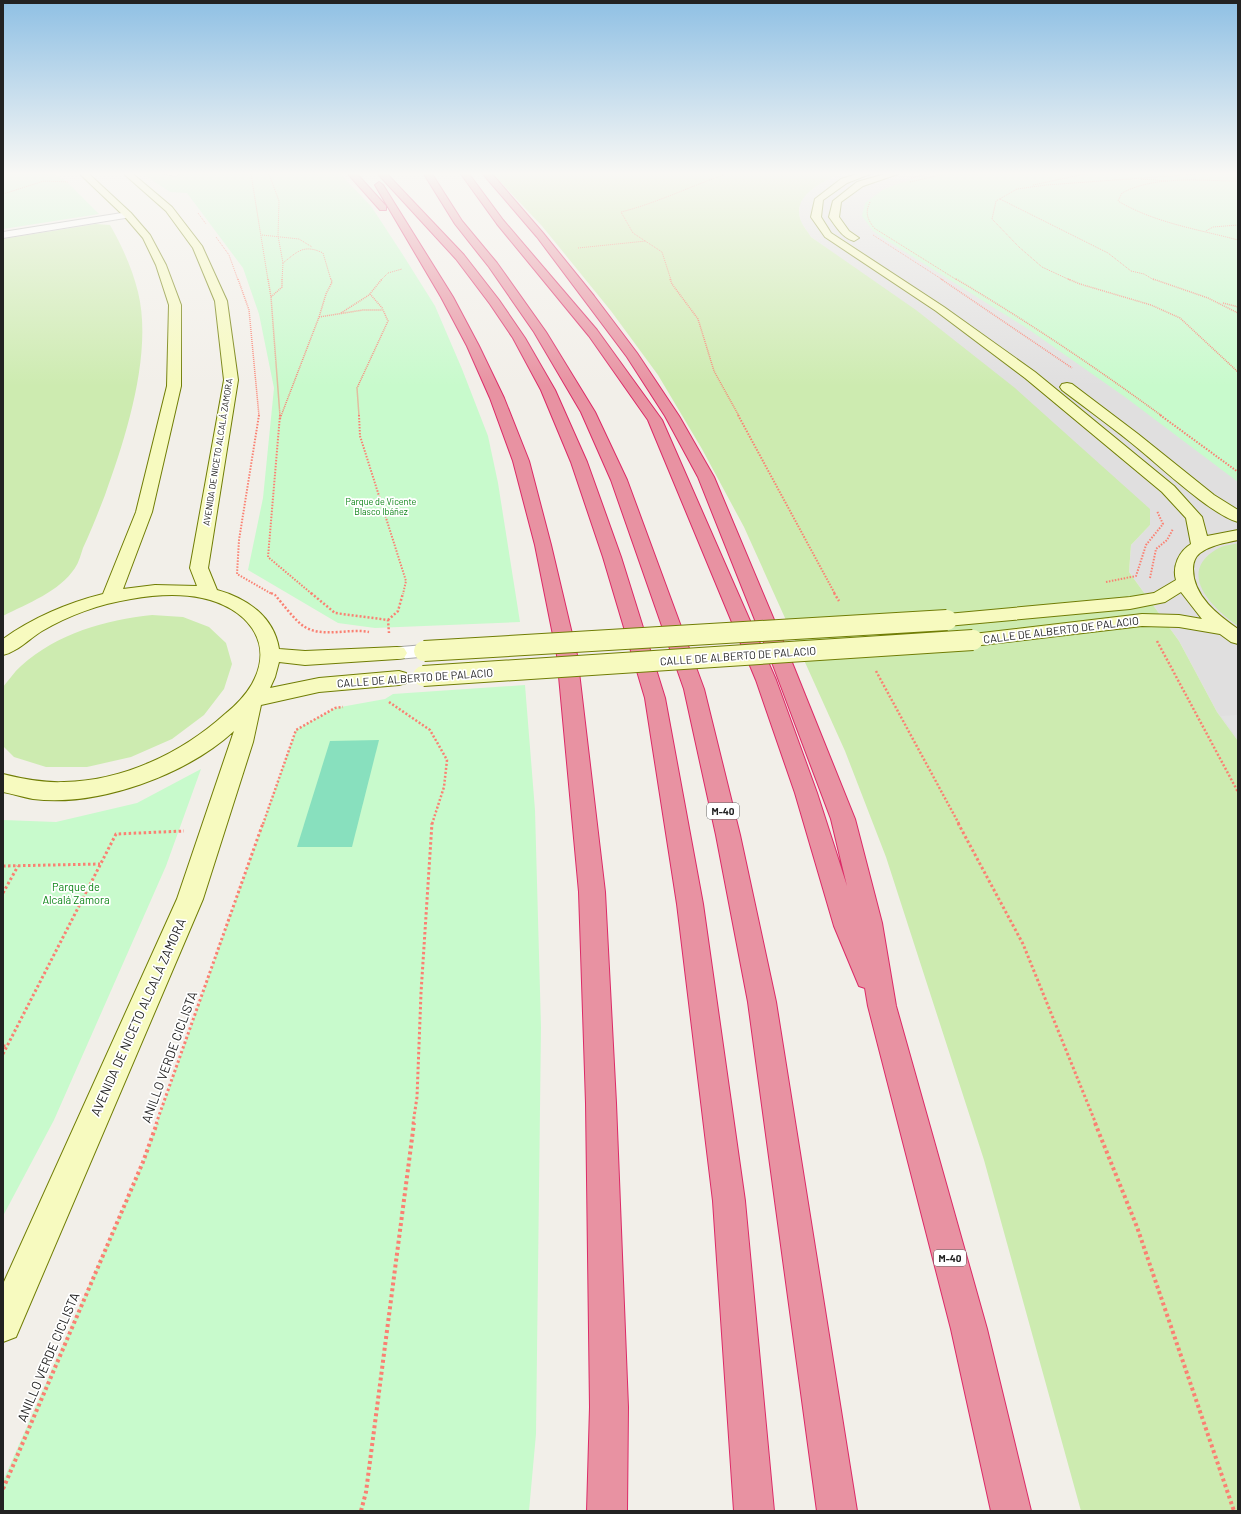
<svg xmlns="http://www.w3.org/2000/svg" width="1241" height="1514" viewBox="0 0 1241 1514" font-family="Barlow,sans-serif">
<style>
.residential{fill:#e0dfdf}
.grass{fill:#cdebb0}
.park{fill:#c8facc}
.pitch{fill:#88e0be}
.parking{fill:#e2e2e2}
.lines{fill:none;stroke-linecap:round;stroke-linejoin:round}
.lane-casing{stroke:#a9a9a9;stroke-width:2}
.street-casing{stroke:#a9a9a9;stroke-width:2}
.secondary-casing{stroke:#707d05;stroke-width:2}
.highway-casing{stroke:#dc2a67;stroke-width:2}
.path-far5{stroke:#fa8072;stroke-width:1;stroke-dasharray:1 1;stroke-linecap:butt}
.path-far4{stroke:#fa8072;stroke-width:1.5;stroke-dasharray:1 1;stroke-linecap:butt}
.path-far3{stroke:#fa8072;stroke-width:2;stroke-dasharray:1.5 1.5;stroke-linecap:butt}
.path-far2{stroke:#fa8072;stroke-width:2.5;stroke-dasharray:2 2;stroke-linecap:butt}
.path-far1{stroke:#fa8072;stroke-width:3;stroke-dasharray:2.5 2.5;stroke-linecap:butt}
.path{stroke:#fa8072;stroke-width:4;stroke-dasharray:3 3;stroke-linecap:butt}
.lane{fill:#fff;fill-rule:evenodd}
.street{fill:#fff;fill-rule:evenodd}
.secondary{fill:#f7fabf;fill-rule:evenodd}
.highway{fill:#e892a2;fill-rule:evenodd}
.secondary-bridge-casing{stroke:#707d05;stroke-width:22;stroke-linecap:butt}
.secondary-bridge{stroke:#f7fabf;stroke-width:20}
.labels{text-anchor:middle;stroke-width:3.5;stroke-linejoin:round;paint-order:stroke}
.far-street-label{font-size:9px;fill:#222;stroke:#fff}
.far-park-label{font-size:9px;fill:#0c8416;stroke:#fff}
.shield{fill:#fff;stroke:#646464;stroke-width:1}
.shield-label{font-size:10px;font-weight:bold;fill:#222}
.street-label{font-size:11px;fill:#222;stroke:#fff}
.park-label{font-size:11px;fill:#0c8416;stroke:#fff}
.near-street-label{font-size:13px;fill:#222;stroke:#fff}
</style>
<rect width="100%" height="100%" fill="#f2efe9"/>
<path class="residential" d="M 840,174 L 1238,174 L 1238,741 L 1217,712 L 1179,641 L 1129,572 L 1131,545 L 1150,525 L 835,254 L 811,237 L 801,222 L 799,213 L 800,203 L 807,193 L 821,183 Z"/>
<path class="grass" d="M 493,174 L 840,174 C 822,182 791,196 801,221 C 803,226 808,232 811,237 L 916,310 L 1015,388 L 1150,509 L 1150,525 L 1131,545 L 1129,572 L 1179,641 L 1217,712 L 1238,741 L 1238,1511 L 1081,1511 L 984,1160 L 886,857 L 845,751 L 744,527 L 702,449 L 658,375 L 611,311 L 542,226 Z
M 96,224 L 110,225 C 122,246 132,268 138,292 C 153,353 126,437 105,495 C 98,513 91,531 83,548 C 81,554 79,562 75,568 C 59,592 28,603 3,616 L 3,239 Z
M 1238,543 L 1238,626 C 1212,608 1176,573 1217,549 C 1223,545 1232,545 1238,543 Z
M 152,615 L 183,617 L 209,627 L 226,643 L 232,664 L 224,689 L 204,715 L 172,739 L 131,757 L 87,767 L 46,767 L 14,757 L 3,746 L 3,687 C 9,680 14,672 21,666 C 58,633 105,620 152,615 Z"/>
<path class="park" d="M 3,174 L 54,174 L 67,182 L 99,214 L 3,229 Z
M 143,174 L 340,174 L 371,206 L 403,255 L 435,306 L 462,369 L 488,436 L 498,483 L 520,622 L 375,628 L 338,623 L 248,570 L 263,498 L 274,388 L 259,314 L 243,268 L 187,193 L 170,192 Z
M 939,174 L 1238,174 L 1238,482 L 1125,397 L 1028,329 L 886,240 L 873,231 L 862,216 L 865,203 L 884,189 L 910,180 Z
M 525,685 L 535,810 L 541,1027 L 536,1434 L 529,1511 L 3,1511 L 3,1481 L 143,1162 L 296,730 L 335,708 L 385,699 L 393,694 Z
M 201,769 L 166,866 L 54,1120 L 3,1216 L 3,820 L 56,822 L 137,803 Z"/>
<path class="pitch" d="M 379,740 L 352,847 L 297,847 L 330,741 Z"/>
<path class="parking" d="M 1238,715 L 1238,739 L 1221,716 Z"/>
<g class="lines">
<defs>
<path id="lane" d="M 165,174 L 179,174 L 176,176 Z"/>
<path id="street" d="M 128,212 L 131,213 L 131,217 L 3,238 L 3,232 Z
M 424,645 L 431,646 L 434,651 L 431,656 L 397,659 L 390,658 L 387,653 L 390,648 Z"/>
<path id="secondary" d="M 80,174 L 89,174 L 131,213 L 150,235 L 166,265 L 181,305 L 181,386 L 152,512 L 123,589 L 155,585 L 197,586 L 190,568 L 224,380 L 215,301 L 193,248 L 166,211 L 124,174 L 133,174 L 172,207 L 202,246 L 227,301 L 238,380 L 208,568 L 217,590 C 246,598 274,616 279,649 L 305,651 L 397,647 L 404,648 L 407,653 L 404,658 L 397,659 L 305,665 L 279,662 L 275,677 L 270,688 L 319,678 L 399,671 L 406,673 L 409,678 L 406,683 L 399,685 L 319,692 L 261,705 L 253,742 L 203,899 L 16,1337 L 3,1342 L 3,1284 L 177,899 L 234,731 C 186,775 99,807 33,799 C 23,797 13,794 3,792 L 3,774 C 23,779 43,783 64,782 C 123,781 182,753 225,714 C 235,706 245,696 252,684 C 276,641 245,607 202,598 C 179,593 154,595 131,599 C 100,604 69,615 42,631 C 29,639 17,652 3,655 L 3,639 C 34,617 67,603 103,594 L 136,512 L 167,386 L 169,305 L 156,265 L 143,238 L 125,217 Z
M 857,174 L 870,174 L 847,183 L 823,200 L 821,217 L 831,233 L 944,307 L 1035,372 L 1174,486 L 1202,517 L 1207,536 L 1238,530 L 1238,540 C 1224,543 1211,545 1200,553 C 1195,557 1193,563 1193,569 C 1193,596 1218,615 1238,629 L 1238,644 L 1231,642 L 1220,634 L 1179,627 L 1142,626 L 973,646 L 966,644 L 963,640 L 966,636 L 973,634 L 1142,614 L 1179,615 L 1202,619 L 1181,592 L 1165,602 L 1130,609 L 947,626 L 940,624 L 938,620 L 940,616 L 947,614 L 1130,597 L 1154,593 L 1176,580 C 1172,567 1179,551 1191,544 L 1186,518 L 1162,492 L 1025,378 L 936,311 L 825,237 L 811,217 L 815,199 L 841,179 Z
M 885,174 L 898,174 L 863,186 L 841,202 L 839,217 L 849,231 L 859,238 L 854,241 C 842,238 836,226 829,217 L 833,201 L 857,182 Z
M 1067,383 L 1072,384 L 1138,434 L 1214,495 L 1238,510 L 1238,522 C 1212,515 1162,468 1140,450 C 1115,429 1088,410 1062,390 L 1060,387 L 1062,384 Z"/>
<path id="highway" d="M 348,174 L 357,174 L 386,206 L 386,210 L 380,210 Z
M 378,174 L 387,174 L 464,255 L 499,300 L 525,338 L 555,390 L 587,462 L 621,557 L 665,698 L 703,904 L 745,1201 L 774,1511 L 734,1511 L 713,1201 L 677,904 L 645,698 L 603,557 L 571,462 L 541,390 L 513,338 L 490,304 L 456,259 Z
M 424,174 L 432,174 L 462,221 L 497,263 L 546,332 L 595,412 L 627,480 L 704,689 L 740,835 L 776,1002 L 857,1511 L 817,1511 L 748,1002 L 716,835 L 684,689 L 611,480 L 581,412 L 534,332 L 489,267 L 455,224 Z
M 461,174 L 469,174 L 503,220 L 597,330 L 662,420 L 776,680 L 817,793 L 847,886 L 831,819 L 773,665 L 698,477 L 665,416 L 627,357 L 537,237 L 483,174 L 492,174 L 543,233 L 594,296 L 637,353 L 679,416 L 714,477 L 793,665 L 855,819 L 882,923 L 896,1006 L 987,1329 L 1031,1511 L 991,1511 L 951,1329 L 868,1006 L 865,988 L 859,986 L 834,926 L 795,793 L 756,680 L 648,420 L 589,336 L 497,224 Z
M 379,182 L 383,185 L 453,297 L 479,346 L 504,398 L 529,461 L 551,545 L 577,655 L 605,892 L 616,1103 L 628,1407 L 627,1511 L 587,1511 L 590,1407 L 586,1103 L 579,892 L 557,655 L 535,545 L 513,461 L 490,398 L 467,346 L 441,297 L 375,185 Z"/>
</defs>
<use href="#lane" class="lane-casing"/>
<use href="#street" class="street-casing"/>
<use href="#secondary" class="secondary-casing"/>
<use href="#highway" class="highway-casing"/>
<path class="path-far5" d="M 251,174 L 268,280
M 269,174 L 279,201 L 278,236 L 283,263
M 911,178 L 928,174
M 1141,179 L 1168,181
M 1238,181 C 1201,181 1156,175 1122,193 L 1118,201 C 1155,223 1197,229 1238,240
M 910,182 L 944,174
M 1033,185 L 1085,174
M 3,194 L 44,181 L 68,182
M 1000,199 L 1108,253 L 1131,271 L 1144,274 L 1154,280
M 870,202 C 865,213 867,218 874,228 L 957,280
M 198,213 L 206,224
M 1206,231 L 1213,227 L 1238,225
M 262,235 L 299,239 L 312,247
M 873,235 L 943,280
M 216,237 L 229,255 L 238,280
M 578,248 L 646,241
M 282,280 L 283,263 C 298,251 304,244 323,253 L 331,280
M 381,280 L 388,273 L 402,269
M 671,280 L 662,252 L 633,233 L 621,212 C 657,203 691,186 726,174
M 1070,280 L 1042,267 L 1019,247 L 992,219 L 996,201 L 1017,189 L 1046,185 L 1198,174"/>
<path class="path-far4" d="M 238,279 L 249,310 L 259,416
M 268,279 L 271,297 L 280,416
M 670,279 L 672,284 L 698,319 L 714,371 L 739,416
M 941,279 L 1072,368
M 956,279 C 1027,321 1095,367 1162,416
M 1068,279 L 1080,284 L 1151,305 L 1180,318 L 1238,372
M 1153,279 L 1208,298 L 1238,313
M 370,294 L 383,309
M 271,297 L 282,287 L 282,279
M 1223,303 L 1238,307
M 341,313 L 369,295 L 382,279
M 319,317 L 326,294 L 332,282 L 331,279
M 281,416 L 319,317 L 363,310 L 383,310 L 388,321 L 357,388 L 359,416"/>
<path class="path-far3" d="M 259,415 L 239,540 L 237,574 L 272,594
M 280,415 L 268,557 L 312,594
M 359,415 L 360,436 L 406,581 L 403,594
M 738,415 L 835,594
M 1160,415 L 1238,472
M 280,419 L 281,415
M 1150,578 L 1156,549 L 1167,540 L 1173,529
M 1106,582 L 1136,576 L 1146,545 L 1163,524 L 1157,511"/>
<path class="path-far2" d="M 271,593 L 275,595 C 283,604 295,621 305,627 C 323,638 349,628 369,632
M 311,593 L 335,613 L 388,620 L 389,633
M 834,593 L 839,601
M 388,620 L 398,611 L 403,593
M 1157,641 L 1238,792
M 876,671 L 959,824
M 389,702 L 430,730 L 447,760 L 444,787 L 432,824
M 263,824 L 296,730 L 335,708 L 343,707"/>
<path class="path-far1" d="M 958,823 L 1023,944 L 1096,1124
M 3,866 L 100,864
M 3,893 L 18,866
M 3,1046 L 7,1046
M 3,1054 L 116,834 L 184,831
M 156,1124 L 263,823
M 413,1124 L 417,1097 L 421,993 L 432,823"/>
<path class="path" d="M 1095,1123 L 1137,1227 L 1234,1511
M 3,1489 L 143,1162 L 157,1123
M 361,1511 L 366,1492 L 414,1123"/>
<use href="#lane" class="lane"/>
<use href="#street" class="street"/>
<use href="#secondary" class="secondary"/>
<use href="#highway" class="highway"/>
<defs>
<path id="secondary-bridge" d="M 424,651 L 947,620
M 423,676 L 973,640"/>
</defs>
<use href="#secondary-bridge" class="secondary-bridge-casing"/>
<use href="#secondary-bridge" class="secondary-bridge"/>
</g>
<linearGradient id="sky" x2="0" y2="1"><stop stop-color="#8fc0e4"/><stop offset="0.45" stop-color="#f9f8f5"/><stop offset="1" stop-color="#f9f8f5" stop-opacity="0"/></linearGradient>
<rect width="1241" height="386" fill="url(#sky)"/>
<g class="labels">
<g class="far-street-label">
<text transform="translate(218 452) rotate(-81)" y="3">AVENIDA DE NICETO ALCALÁ ZAMORA</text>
</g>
<g class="far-park-label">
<text x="381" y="505">Parque de Vicente<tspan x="381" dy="10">Blasco Ibáñez</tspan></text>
</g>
<g class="shield">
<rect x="707" y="803" width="32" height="16" rx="3"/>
<rect x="934" y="1250" width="32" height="16" rx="3"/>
</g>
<g class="shield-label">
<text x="723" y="815">M-40</text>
<text x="950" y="1262">M-40</text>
</g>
<g class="street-label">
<text transform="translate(1061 630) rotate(-7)" y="4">CALLE DE ALBERTO DE PALACIO</text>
<text transform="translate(738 656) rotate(-4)" y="4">CALLE DE ALBERTO DE PALACIO</text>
<text transform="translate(415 678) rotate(-4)" y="4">CALLE DE ALBERTO DE PALACIO</text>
</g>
<g class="park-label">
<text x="76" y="891">Parque de<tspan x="76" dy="13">Alcalá Zamora</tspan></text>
</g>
<g class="near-street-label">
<text transform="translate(138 1017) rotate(-66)" y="5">AVENIDA DE NICETO ALCALÁ ZAMORA</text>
<text transform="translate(169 1057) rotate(-70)" y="5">ANILLO VERDE CICLISTA</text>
<text transform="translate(48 1357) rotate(-67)" y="5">ANILLO VERDE CICLISTA</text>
</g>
</g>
<rect width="1241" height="1514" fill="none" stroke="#222222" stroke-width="8"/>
</svg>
